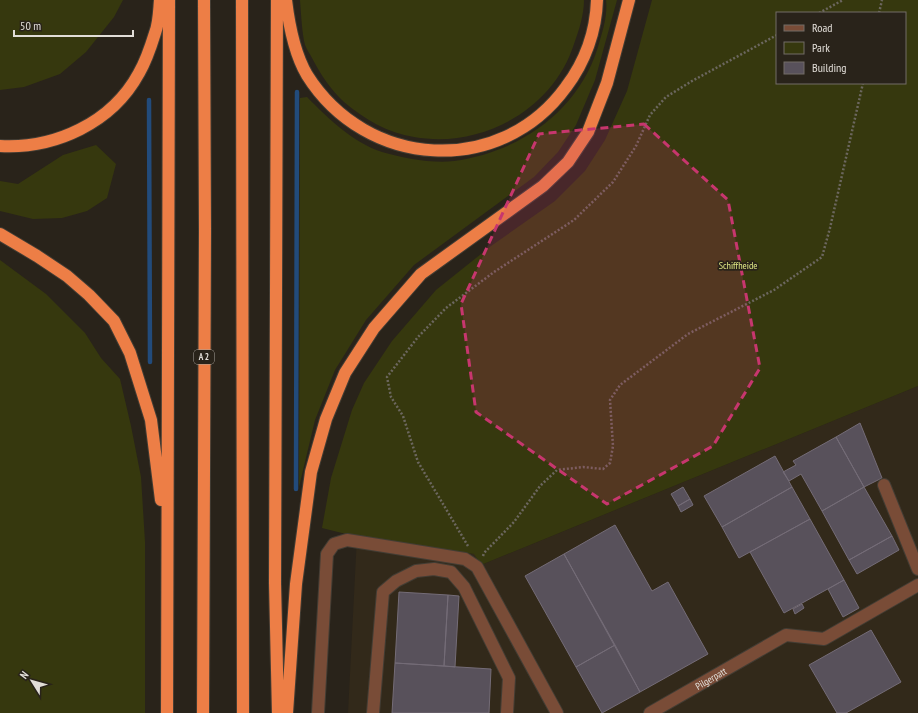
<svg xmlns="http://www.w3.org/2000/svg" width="918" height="713" viewBox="0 0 918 713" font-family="'PT Sans Narrow',sans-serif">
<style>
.built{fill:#32291a}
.green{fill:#36380e;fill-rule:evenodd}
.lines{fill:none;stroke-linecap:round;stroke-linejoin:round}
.stream{stroke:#224b7b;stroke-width:4.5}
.building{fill:#58515b;stroke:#746c77}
.minor-casing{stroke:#433d34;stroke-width:14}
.highway-casing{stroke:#433d34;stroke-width:14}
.path{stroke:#6c675f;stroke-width:2.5;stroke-dasharray:2 2;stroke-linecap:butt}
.minor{stroke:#794c37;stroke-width:12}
.highway{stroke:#ed7e46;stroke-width:12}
.marked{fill:#c7366e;fill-opacity:0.2;stroke:#c7366e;stroke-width:3;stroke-dasharray:8 5;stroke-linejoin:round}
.labels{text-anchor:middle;stroke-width:3.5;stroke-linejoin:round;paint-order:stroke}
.shield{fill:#29231a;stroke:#aaa59e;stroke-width:1}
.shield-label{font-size:9px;font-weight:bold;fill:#e1ddd7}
.park-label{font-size:10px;fill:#e2ea86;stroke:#29231a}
.street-label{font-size:10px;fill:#e1ddd7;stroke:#29231a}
</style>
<rect width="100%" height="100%" fill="#29231a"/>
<path class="built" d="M 918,386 L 918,713 L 348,713 L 357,536 L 475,554 L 481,565 Z"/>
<path class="green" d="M 0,0 L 123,0 L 114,17 L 86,52 L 60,74 L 24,87 L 0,90 Z
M 300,0 L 584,0 C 584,15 579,30 574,44 C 553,110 481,149 414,137 C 388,133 364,119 344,102 C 330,89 321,75 312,58 C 310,54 307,50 305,45 C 302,33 301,13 300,0 Z
M 606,0 L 617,0 L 595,80 L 576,125 L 558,152 L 534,177 L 414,265 L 366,320 L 335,370 L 315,420 L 299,487 L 300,98 L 307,97 C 329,119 352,142 382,152 C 402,158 434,164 454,161 C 519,152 578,112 598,47 C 602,33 608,16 606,0 Z
M 652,0 L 918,0 L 918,386 L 481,565 L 474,554 L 342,533 L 322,528 L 331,478 L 352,410 L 364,383 L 392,341 L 436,290 L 491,246 L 555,201 L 585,171 L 605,140 L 627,91 ZM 777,13 L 905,13 L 905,83 L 777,83 Z
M 96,145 L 116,164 L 107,198 L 87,211 L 62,218 L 33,219 L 0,211 L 0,181 L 18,184 L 63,155 Z
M 0,260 L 46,294 L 85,333 L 101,358 L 120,379 L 131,426 L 141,477 L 145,542 L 145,713 L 0,713 Z"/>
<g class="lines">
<path class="stream" d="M 149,100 L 150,362
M 296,489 L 297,92"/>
</g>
<path class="building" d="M 860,423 L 882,478 L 864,487 L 836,437 Z
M 836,437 L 864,487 L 822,511 L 801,474 L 789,481 L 783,472 L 796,465 L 793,461 Z
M 775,456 L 792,487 L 722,527 L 704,496 Z
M 683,487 L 690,499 L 678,506 L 671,494 Z
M 792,487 L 810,519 L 739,558 L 722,527 Z
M 864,487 L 892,536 L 849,560 L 822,511 Z
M 690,499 L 693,505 L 681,512 L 678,506 Z
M 810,519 L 844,580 L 784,613 L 750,552 Z
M 615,525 L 652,591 L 668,582 L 708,654 L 640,692 L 564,554 Z
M 892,536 L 899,550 L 857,574 L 849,560 Z
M 564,554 L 615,645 L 576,667 L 525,576 Z
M 844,580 L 859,608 L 843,617 L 828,589 Z
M 399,592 L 448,595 L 444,666 L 395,663 Z
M 448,595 L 459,596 L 455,667 L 444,666 Z
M 802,604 L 804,608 L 795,614 L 793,609 Z
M 871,630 L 901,682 L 846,713 L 837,713 L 809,665 Z
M 615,645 L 640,692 L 602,713 L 576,667 Z
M 395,663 L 491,669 L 489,713 L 392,713 Z"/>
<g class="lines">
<defs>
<g id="minor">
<path d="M 884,485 L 918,569"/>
<path d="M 318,713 L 327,554 L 334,544 L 347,540 L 465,559 L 477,567 L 557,713"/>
<path d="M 373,713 L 383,592 L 396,581 L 416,571 L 434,569 L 451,572 L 464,587 L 509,678 L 507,713"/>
<path id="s1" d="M 650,713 L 786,635 L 824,639 L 918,585"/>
</g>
<path id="highway" d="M 242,0 L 243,713
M 277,0 L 275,583 L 278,713
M 286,0 C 289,25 294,53 307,75 C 366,169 500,178 566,87 C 585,62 596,31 597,0
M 0,146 C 55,149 112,123 139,73 C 146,61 151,46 155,33 C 159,23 159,11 160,0
M 0,234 L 37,256 L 67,276 L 89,295 L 114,321 L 130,353 L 151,420 L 161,500
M 167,713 L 169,0
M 203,713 L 205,231 L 204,0
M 287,713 L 296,584 L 311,472 L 326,419 L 345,373 L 374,328 L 421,274 L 543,186 L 568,162 L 588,132 L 607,83 L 629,0"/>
</defs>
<use href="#minor" class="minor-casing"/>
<use href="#highway" class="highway-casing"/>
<path class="path" d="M 819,13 L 843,0
M 879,13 L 882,0
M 468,546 L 418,462 L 403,416 L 391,397 L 387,377 L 418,337 L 446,308 L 494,272 L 574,220 L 613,182 L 636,146 L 650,115 L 666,97 L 692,81 L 777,35
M 483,556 L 484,553 L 514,522 L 540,486 L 557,470 L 583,467 L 603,469 L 610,463 L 613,446 L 610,400 L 620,385 L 688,334 L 774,290 L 822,257 L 830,228 L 863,83"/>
<use href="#minor" class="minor"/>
<use href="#highway" class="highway"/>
</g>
<path class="marked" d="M 644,124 L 728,200 L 760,368 L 713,446 L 607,504 L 476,412 L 461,304 L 539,134 Z"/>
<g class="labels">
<rect class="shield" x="194" y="350" width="20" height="14" rx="3"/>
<g class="shield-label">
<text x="204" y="360">A 2</text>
</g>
<g class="park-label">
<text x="738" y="269">Schiffheide</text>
</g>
<g class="street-label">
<text dy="4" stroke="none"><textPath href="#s1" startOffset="70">Pilgerpatt</textPath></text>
</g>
</g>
<rect x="776" y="12" width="130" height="72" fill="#29231a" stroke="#736d66"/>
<rect x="784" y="25" width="20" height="6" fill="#794c37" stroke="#736d66"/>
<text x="812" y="32" font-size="12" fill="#e1ddd7">Road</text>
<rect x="784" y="42" width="20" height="12" fill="#36380e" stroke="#736d66"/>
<text x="812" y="52" font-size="12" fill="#e1ddd7">Park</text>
<rect x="784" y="62" width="20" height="12" fill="#58515b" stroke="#736d66"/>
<text x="812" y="72" font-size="12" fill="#e1ddd7">Building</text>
<g transform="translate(32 681) rotate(307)" stroke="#29231a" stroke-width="3" paint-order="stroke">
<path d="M0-3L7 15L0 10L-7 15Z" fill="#e1ddd7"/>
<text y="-6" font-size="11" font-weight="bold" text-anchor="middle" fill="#e1ddd7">N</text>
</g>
<path d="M14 30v6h119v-6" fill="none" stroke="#e1ddd7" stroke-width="2"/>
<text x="20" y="30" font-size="12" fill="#e1ddd7" stroke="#29231a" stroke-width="3" paint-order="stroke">50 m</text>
</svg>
